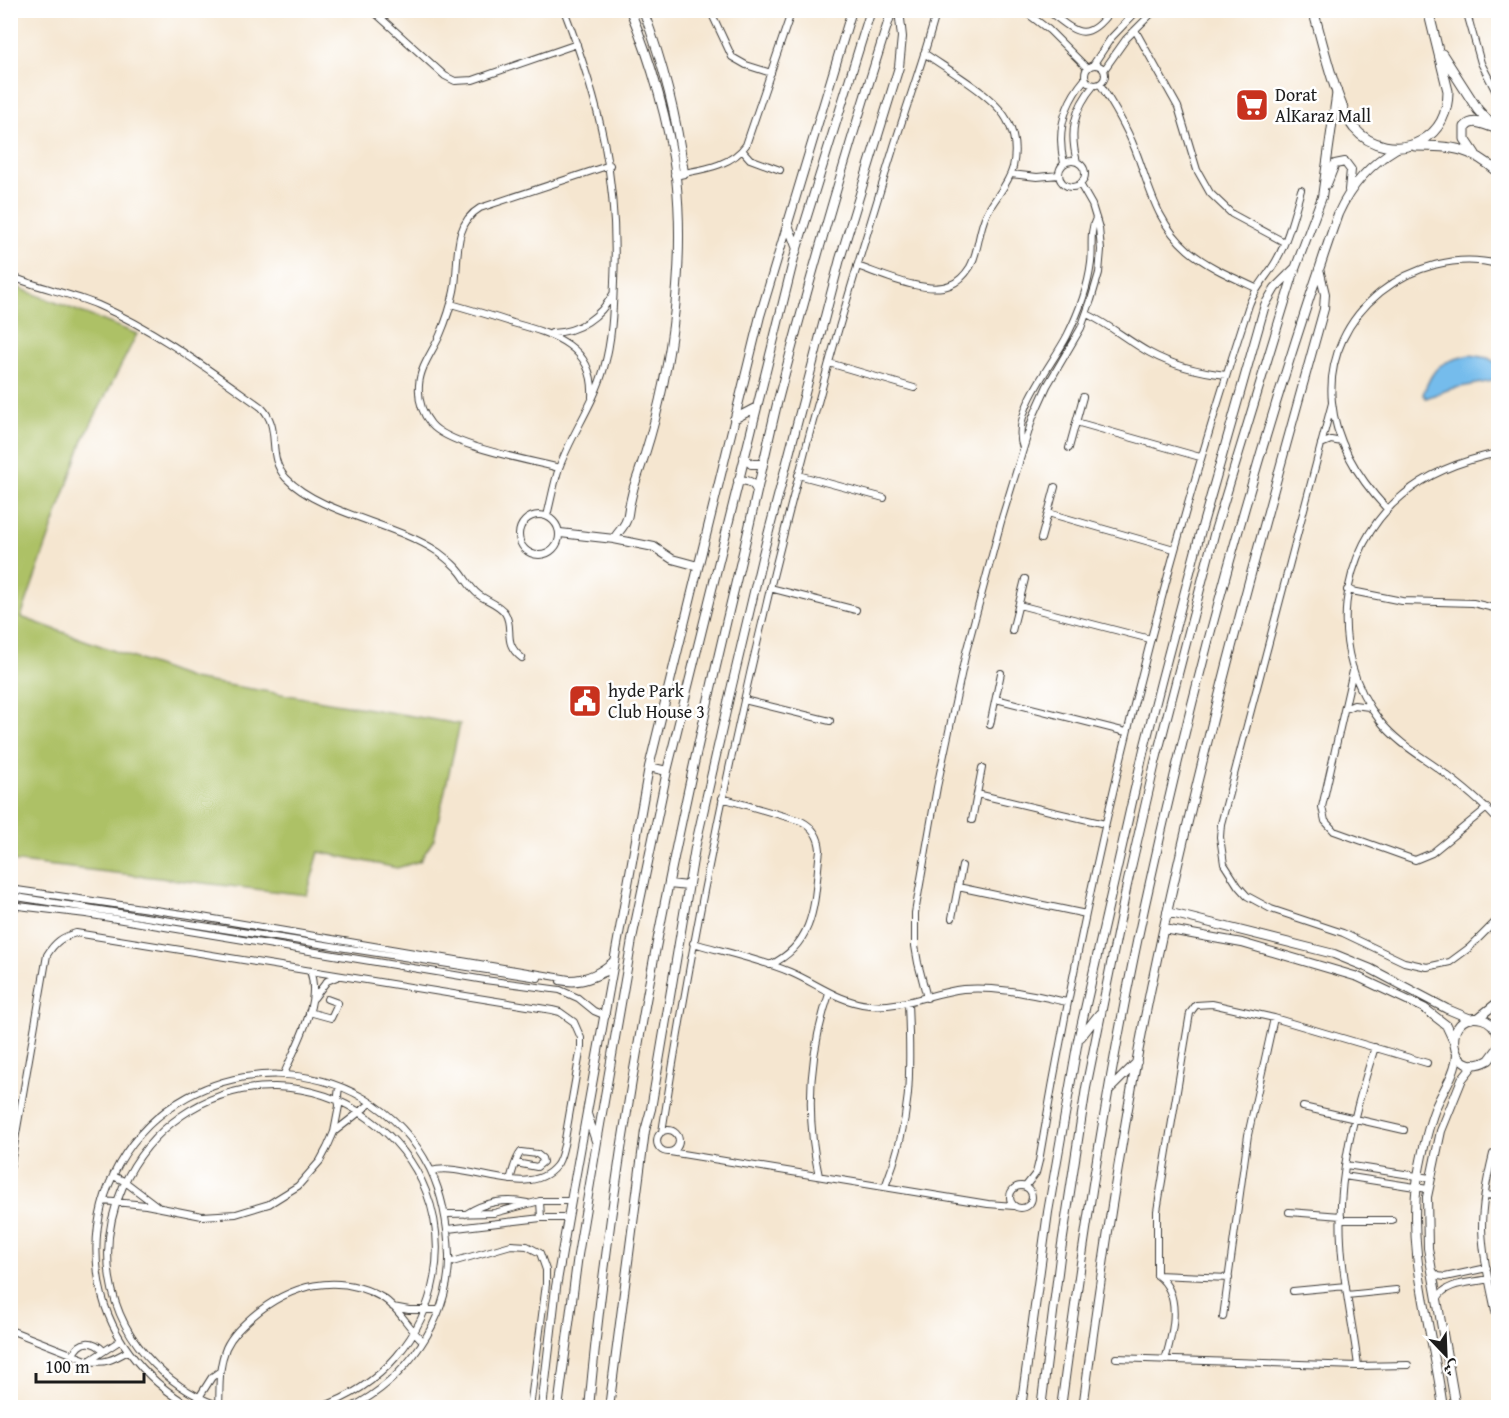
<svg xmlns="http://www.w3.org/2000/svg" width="1509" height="1418" viewBox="0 0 1509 1418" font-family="'Gentium Book Plus',Amiri,serif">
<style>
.green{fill:#adc166;stroke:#646e41;stroke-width:1.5}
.water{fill:#74bcec;stroke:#486c84;stroke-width:1.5}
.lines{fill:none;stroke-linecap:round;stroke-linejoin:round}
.street-casing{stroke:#3d3a37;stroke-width:8}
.secondary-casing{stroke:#3d3a37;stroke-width:10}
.primary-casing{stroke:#3d3a37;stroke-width:11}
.street{stroke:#fff;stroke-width:6}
.secondary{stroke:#fff;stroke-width:8}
.primary{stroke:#fff;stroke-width:9}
.labels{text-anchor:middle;stroke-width:5;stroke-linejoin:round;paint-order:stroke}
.poi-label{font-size:18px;fill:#1c1c1c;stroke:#fff;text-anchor:start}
</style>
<rect width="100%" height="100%" fill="#fff"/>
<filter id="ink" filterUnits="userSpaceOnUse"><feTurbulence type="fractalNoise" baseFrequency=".0167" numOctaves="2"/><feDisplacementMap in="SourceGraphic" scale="12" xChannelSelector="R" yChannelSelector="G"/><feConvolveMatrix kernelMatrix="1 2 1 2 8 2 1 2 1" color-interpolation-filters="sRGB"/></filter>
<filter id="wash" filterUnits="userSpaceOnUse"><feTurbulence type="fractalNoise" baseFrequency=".008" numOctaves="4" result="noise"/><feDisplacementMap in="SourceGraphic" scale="24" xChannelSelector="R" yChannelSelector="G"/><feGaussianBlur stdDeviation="1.35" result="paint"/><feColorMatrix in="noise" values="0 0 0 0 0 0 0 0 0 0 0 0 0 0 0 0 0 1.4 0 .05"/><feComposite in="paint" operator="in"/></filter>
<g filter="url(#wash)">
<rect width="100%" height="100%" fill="#f5e6d0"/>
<path class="green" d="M 11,285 L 137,334 L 83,440 L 21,617 L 192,679 L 460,724 L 434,839 L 420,861 L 397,868 L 319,852 L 307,895 L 11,861 Z"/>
<path class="water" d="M 1470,355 L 1488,358 L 1498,364 L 1498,380 L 1450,389 L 1426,398 L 1423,394 C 1435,364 1439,363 1470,355 Z"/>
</g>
<g filter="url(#ink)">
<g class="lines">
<defs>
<path id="street" d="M 372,10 L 445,76 L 455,81 L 473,80 L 577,44
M 710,10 L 732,57 L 746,65 L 771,73
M 1023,10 L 1049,30 L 1087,68
M 1047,10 C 1075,31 1085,46 1111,10
M 1121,10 L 1129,19
M 1466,10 L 1481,63 L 1498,96
M 1135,30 L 1178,107 L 1197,170 L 1210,193 L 1232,214 L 1284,242
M1085 75a10 10 0 1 1 20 0a10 10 0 1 1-20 0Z
M 1093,65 L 1111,38 L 1138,10
M 1104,70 L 1126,39 L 1155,10
M 1100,84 C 1113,105 1126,126 1135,149 C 1150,187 1155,221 1188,250 C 1208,267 1232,277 1256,288
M 742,150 L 750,159 L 780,170
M1059 174a13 13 0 1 1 26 0a13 13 0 1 1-26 0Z
M 1077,162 C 1069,131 1074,109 1094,85
M 1064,163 C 1056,131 1064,104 1085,79
M 684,173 C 706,169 732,165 746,145 L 792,10
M 1011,174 L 1037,177 L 1059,175
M 857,266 C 881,274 926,295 950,285 C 958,282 965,275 970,267 C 979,251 978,232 986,215 C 994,198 1008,186 1013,167 C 1016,153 1015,136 1008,122 C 996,96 948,70 924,53
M 10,276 C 39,288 70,293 98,305 C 156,330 209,370 261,407 C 283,429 265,455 286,478 C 320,514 396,523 438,552 C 446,558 455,565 461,573 C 467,581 471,589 479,595 C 487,601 499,604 505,613 C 515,629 501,642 522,658
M 451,304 C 472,310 493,316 513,323 C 553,334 595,346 592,397
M 1087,314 C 1110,325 1128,341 1150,353 C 1174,366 1200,372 1226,375
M 552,333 C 579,332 600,317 613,294
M 829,363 L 914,388
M 1332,403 L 1221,824 L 1220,837 L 1224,864 L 1238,886 L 1247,896 L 1271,909 L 1343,933 L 1404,962 L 1427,967 L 1450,962 L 1469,948 L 1498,919
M 1076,422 L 1200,457
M 1321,444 L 1331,440 L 1342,442
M 1023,448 C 1010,413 1051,367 1067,336 C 1078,314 1088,288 1091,263 C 1093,247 1089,232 1096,218
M 1069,448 L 1083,397
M 1498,453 C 1464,460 1430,472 1403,495 C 1336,549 1327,654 1380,721 C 1396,741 1416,753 1436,767 C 1458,783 1480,800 1498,821
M 559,468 C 529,460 449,446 431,424 C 422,413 418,399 419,385 C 420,367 433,351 440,335 C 446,321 451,306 454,291 C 460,263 451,225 480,208 L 610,165
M 798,475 L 884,498
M 1387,509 C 1359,479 1336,444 1332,402 C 1323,313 1415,244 1498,264
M 1048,513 L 1174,549
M519 535a20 20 0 1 1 40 0a20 20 0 1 1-40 0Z
M 547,516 C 551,500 554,483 559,468 C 572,433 594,404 604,368 C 612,340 613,311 614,282 C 619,182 600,103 564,10
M 1041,539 L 1055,487
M 770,588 L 856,610
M 1347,590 L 1402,601 L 1473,603 L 1498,609
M 1019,605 L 1150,639
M 1012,631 L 1025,579
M 1353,671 L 1322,807 L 1325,821 L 1334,831 L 1415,860 L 1432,853 L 1487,808
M 996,699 L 1126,732
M 744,700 L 830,721
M 1345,709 L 1354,705 L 1369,707
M 990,725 L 1001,673
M 977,794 L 1105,824
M 722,798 L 801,821 C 813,827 819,836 820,850 C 814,896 819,942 770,965
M 972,820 L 982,768
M 958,887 L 1086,914
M 10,889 L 190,915 L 569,979 C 588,979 601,971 615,959
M 10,896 L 538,978
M 10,905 L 86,914 L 485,980 L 560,990 L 578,998 L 594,1011 L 606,1016
M 952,918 L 962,866
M 693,943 C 725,952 759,959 790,972 C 816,983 839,1002 869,1005 C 902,1008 931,993 963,989 C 998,986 1033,995 1067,1002
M 560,981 C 584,986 592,977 613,970
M 314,998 L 327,981 L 339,976
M 927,998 L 918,963 L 915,946 L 915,913 L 937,787 L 966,652 L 1002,518 L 1033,417 L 1047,386 L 1081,328 L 1091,300 L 1099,273 L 1101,250 L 1099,228 L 1092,205 L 1080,184
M 309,1012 L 331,1018 L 338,1003 L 327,999
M 284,1074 C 296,1045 322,1002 310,971
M 1303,1107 L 1404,1130
M657 1141a11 11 0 1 1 22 0a11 11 0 1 1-22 0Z
M 334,1132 L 371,1103
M 662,1132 C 702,873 758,618 828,366 C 849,291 872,217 895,143 C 909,99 925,55 937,10
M 670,1152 L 988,1204 L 1014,1206
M 1493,1154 C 1487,1178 1482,1203 1482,1228 C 1483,1261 1492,1294 1498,1326
M 1346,1165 L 1430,1178
M 10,1169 L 47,955 C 55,942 62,937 76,933 L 552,1010 L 560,1012 L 574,1022 L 581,1038 L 581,1047 L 564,1145 C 562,1152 561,1160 556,1166 C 528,1201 467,1161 431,1171
M 113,1176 L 124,1181 L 157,1206
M 819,1176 C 805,1114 809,1054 829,994
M 1344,1176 L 1428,1189
M 510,1180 C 513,1171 515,1159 521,1152 L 537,1154 L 542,1158 L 543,1162 L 537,1167 L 516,1163
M1010 1197a11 11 0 1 1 22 0a11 11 0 1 1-22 0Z
M 885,1187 C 912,1119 911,1074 908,1003
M 1025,1187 L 1036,1173 L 1039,1161 C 1088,871 1157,586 1249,305 C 1255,288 1267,277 1276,261 C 1288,240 1294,214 1301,190
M 1485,1195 L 1498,1196
M 103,1201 L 146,1205 L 202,1216 L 236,1214 L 269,1204 L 298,1186 L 320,1161 L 327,1148 L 334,1132 L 339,1106 L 338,1095 L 339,1087
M 540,1201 L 541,1218
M 1289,1212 L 1341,1216
M 446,1214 L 494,1213 L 540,1201 L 571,1201
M 466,1214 C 484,1202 506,1198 527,1203
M 1341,1220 L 1392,1220
M 448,1229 L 541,1218 L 568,1218
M 449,1263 L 511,1245 L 527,1246 L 540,1253 L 546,1270 L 546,1284 L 530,1408
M 1433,1271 L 1438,1276 L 1445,1277 L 1487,1268
M 1157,1275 L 1157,1211 L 1190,1013 L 1196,1005 L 1212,1004 L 1274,1018 L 1427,1063
M 1157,1275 C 1183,1294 1173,1333 1165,1360
M 1157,1275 L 1229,1278
M 1293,1291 L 1346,1286
M 1347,1295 L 1396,1290
M 1437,1300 C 1443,1282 1473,1283 1489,1279
M 393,1307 L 409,1310 L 439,1310
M 1223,1317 L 1248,1135 L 1274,1018
M 10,1330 L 89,1361 C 105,1364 114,1359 128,1351
M 73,1355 C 80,1339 93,1340 104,1351
M 1116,1358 L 1358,1366 L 1408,1365
M 89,1361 L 121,1340
M 1358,1366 C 1353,1324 1343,1284 1341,1242 C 1337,1175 1355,1110 1375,1047
M 193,1407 L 212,1377 L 219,1372
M 219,1407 C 220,1386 218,1368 226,1348 C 232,1335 242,1326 252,1317 C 289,1285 338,1271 383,1298 C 399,1308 409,1329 423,1341
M 193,1408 C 143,1379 105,1333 98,1274 C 93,1236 100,1198 119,1164 C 187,1045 367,1043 430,1169 C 443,1196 448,1226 449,1256 C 450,1319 406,1380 350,1408
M 227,1408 C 199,1400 175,1385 155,1365 C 51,1262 133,1086 275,1087 C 309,1088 341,1098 368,1118 C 481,1199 448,1366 318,1408"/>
<path id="secondary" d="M 643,10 C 663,63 677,117 684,173 L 675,175
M 1327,184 L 1335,164 L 1345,162 L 1351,170 L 1349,190
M 787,222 L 797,249
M 734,419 L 757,407
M 744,457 L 751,464 L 760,464 L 764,462
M 738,481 C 747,479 754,482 757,491
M 560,533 L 614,539 L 654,547 L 672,559 L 698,566
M 614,539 C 617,533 624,527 626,521 C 629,515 628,509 630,503 C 632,492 635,482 639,472 C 670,383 686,271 676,177 C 669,123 651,61 630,10
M 649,767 L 667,771
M 669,884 L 688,886
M 1167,912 L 1334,954 L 1371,969 L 1447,1009 L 1471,1019
M 1164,929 L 1242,943 L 1358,977 L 1424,1008 L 1446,1025 L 1453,1040
M 1478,1018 L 1498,1002
M 1498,1035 C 1495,1027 1490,1021 1482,1019 C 1441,1009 1447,1083 1489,1060 L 1498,1048
M 1081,1037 L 1099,1014
M 1110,1089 L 1137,1062
M 587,1114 L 596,1141
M 542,1408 L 556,1287 L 568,1218 L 649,767 L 760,316 L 852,10
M 558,1408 L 578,1255 L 597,1142 L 633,934 L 667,771 L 794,258 L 871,10
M 589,1408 C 615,1124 673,842 740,565 C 753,512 764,458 777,404 C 811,272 850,141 892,10
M 609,1408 L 645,1131 L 651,1109 L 695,848 L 729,698 L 763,554 L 840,259 L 899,67 L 902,37 L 899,10
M 1021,1408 L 1048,1212 L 1078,1040 L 1144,749 L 1161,682 L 1200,534 L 1265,305 L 1275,288 L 1294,269
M 1041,1408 L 1060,1257 L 1086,1088 L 1127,885 L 1155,763 L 1215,531 L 1295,269 L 1322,197 L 1337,90
M 1061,1408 C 1083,1240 1108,1074 1144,909 C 1195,674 1259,441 1338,214 C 1351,185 1370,164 1397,148
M 1083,1408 C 1100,1279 1119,1149 1144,1022 C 1192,781 1258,545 1324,309 L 1325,294 L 1319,269
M 1443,1408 C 1433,1330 1406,1255 1418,1176 C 1422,1154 1427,1130 1435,1109 C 1442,1091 1456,1074 1457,1054
M 1456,1408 L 1428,1248 L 1427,1197 L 1441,1131 L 1462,1079 L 1474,1064"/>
<path id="primary" d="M 1313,10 C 1322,40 1336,105 1354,128 C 1370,147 1399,153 1421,141 C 1440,131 1448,112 1448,91 L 1428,10
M 1442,54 L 1478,110 L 1498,132
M 1415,146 C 1452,146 1470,147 1498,172
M 1475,154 L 1465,139 L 1465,127 C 1473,118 1482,124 1492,127"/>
</defs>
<use href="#street" class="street-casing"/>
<use href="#secondary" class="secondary-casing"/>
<use href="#primary" class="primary-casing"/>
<use href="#street" class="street"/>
<use href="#secondary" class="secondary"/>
<use href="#primary" class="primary"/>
</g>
</g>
<defs>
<symbol id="supermarket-square" viewBox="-11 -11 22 22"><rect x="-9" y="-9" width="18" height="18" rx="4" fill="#c8321e" stroke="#fff"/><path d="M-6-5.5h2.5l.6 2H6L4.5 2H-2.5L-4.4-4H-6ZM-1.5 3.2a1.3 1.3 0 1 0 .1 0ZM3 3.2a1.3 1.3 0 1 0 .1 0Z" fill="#fff"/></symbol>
<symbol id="civic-square" viewBox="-11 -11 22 22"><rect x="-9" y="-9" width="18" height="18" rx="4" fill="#c8321e" stroke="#fff"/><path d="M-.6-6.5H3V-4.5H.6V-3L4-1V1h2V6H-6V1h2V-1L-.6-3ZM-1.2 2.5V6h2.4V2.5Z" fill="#fff"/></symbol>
</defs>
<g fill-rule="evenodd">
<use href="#supermarket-square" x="1233" y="86" width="38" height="38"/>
<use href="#civic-square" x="566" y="682" width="38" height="38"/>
</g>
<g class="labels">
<g class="poi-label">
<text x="1275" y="101">Dorat<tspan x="1275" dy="21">AlKaraz Mall</tspan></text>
<text x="608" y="697">hyde Park<tspan x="608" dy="21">Club House 3</tspan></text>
</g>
</g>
<rect width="1509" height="1418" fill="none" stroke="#fff" stroke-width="36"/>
<g transform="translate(1446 1355) rotate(157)" stroke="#ffffff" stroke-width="4.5" paint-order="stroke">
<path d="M0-4.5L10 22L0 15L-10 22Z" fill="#1c1c1c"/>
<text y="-9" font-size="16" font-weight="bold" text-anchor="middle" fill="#1c1c1c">ش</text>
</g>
<path d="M36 1373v9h108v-9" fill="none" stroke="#1c1c1c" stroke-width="3"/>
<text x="45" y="1373" font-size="18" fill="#1c1c1c" stroke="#ffffff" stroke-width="4.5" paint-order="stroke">100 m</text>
</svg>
